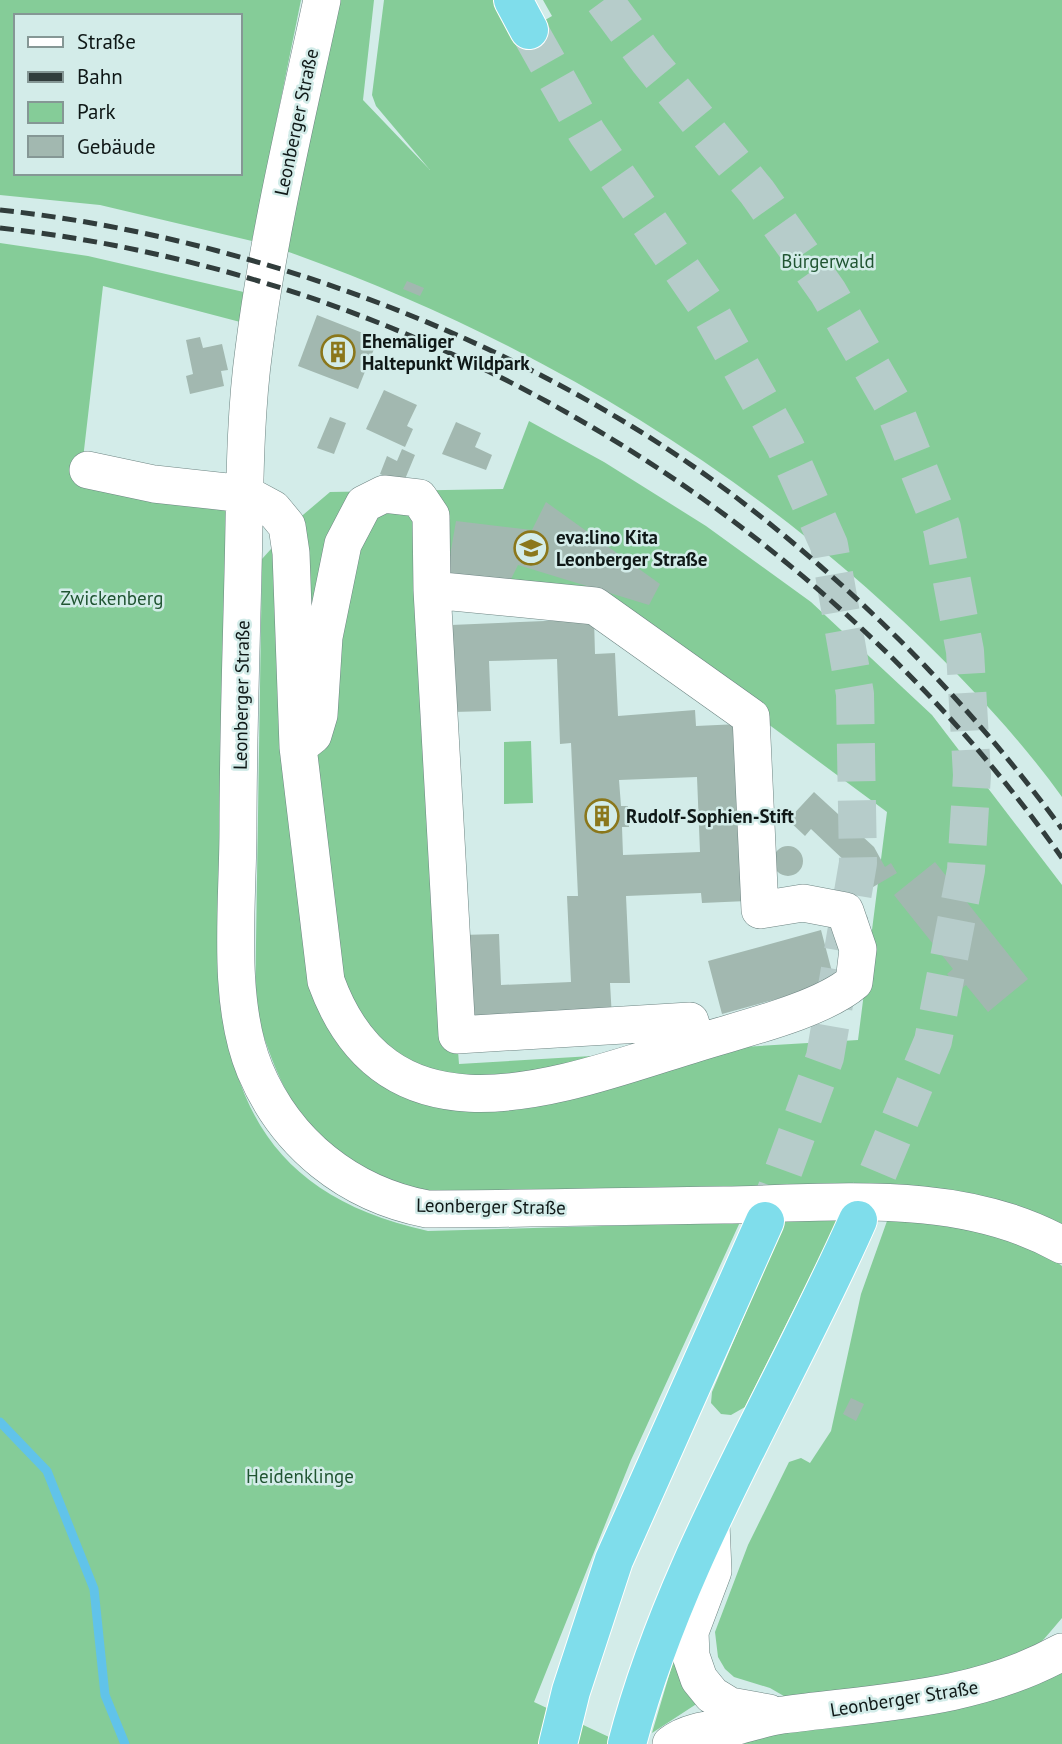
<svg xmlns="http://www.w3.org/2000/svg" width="1062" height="1744" viewBox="0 0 1062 1744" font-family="'PT Sans',sans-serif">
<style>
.green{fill:#85cc98;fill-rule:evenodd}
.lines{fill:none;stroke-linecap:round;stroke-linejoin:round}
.stream{stroke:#61c3e9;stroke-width:9}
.building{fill:#a2b8b0;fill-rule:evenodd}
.highway-tunnel{stroke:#b6ccca;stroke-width:38;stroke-dasharray:38 19;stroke-linecap:butt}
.minor-casing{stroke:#6e8583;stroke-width:38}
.highway-casing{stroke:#fff;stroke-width:40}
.minor{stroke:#fff;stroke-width:37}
.highway{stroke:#7fddeb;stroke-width:38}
.rail{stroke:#313d3c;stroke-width:5;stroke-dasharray:14 7;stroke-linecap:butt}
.labels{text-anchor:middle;stroke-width:5;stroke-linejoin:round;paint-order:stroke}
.street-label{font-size:19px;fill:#0f1817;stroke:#d3ece9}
.park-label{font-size:19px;fill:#205532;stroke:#d3ece9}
.poi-label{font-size:19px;font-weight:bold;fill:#0f1817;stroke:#d3ece9;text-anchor:start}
</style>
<rect width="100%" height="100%" fill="#d3ece9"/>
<path class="green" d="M 0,0 L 301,0 L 252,241 L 100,205 L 0,195 ZM 16,16 L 240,16 L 240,173 L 16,173 Z
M 333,0 L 374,0 L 363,100 L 430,170 L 376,106 L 372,95 L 384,0 L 493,0 L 516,37 L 552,16 L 543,0 L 1062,0 L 1062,797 C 1021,740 972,688 922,639 C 741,464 523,335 286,251 Z
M 0,243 L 88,256 L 248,293 L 244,323 L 103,286 L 81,476 L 226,505 L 219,977 C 231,1120 285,1199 428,1231 L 740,1222 L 631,1460 L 534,1702 L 624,1744 L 0,1744 Z
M 529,421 L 604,462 L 706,526 L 811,602 L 932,715 L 1062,885 L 1062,1225 L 982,1196 L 914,1188 L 425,1193 C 319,1159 284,1112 255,1007 L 262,559 L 297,520 L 330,492 L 503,489 ZM 549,590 L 683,661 L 887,812 L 858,1040 L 459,1064 L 424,603 Z
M 531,741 L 533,803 L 504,804 L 504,742 Z
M 785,1220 L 838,1220 L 745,1407 L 731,1415 L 721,1414 L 711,1403 L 712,1392 Z
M 887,1221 C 946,1223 1014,1228 1062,1266 L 1062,1618 C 1050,1632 1039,1647 1023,1656 C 952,1691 865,1691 789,1699 L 770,1688 L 734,1677 L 725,1669 L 718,1657 L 715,1632 L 748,1545 L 789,1462 L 801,1458 L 810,1463 L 831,1431 L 861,1294 Z
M 673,1662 L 698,1703 L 652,1733 Z
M 1062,1668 L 1062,1744 L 701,1744 Z"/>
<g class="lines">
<path class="stream" d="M 0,1422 L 47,1471 L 94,1589 L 105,1695 L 125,1744"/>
</g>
<path class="building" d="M 407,281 L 424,288 L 420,296 L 403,289 Z
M 317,315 L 378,339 L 358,389 L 298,366 Z
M 200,337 L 203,348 L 222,344 L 228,370 L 221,371 L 224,386 L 190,394 L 186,376 L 193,374 L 186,340 Z
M 384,390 L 417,405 L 407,426 L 413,429 L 405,447 L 366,429 Z
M 330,417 L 346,423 L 334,454 L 317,448 Z
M 456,422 L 481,433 L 475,447 L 492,455 L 486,470 L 442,454 Z
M 402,449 L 415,455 L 403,484 L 380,474 L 387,456 L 397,461 Z
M 546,502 L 660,584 L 649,605 L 518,565 L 509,583 L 447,573 L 456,521 L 532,530 Z
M 594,619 L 595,654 L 615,653 L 618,716 L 695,710 L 696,726 L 739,724 L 747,901 L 702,903 L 701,893 L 626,896 L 630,983 L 610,983 L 612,1018 L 467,1024 L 461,935 L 499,934 L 501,985 L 571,982 L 567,896 L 578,896 L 571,743 L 560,744 L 557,659 L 489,661 L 491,711 L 453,712 L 451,625 ZM 697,777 L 700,852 L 623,855 L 622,827 L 629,827 L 628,806 L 621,806 L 619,780 Z
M 814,792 L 874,847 L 885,867 L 891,863 L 897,873 L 868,890 L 852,862 L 848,864 L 811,829 L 805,836 L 788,820 Z
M773 861a15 15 0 1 1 30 0a15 15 0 1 1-30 0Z
M 935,862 L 1028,979 L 988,1012 L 966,985 L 960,990 L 947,974 L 953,969 L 894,895 Z
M 821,930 L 835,983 L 722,1014 L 708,961 Z
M 851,1398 L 864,1404 L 856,1421 L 843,1414 Z"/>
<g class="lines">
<path class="highway-tunnel" d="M 604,0 L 649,61 L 757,192 L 828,292 L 891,401 L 942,528 L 965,651 L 972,775 L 966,870 L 933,1041 L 858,1220
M 529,30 L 587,133 L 705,303 L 785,446 L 829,545 L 855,694 L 858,863 L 825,1057 L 765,1221"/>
<defs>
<path id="minor" d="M 322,0 C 297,116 269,231 254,349 C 244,422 245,498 243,572 C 241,658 238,743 238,829 C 238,904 226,1000 255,1070 C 286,1144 349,1194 427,1209 C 526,1209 625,1206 724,1205 C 836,1203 960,1188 1062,1245
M 88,470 L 154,484 L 245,494 L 273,509 L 287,526 L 291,553 L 298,747 L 326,981 C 390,1158 567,1083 697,1043 C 741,1029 820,1011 854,982 L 858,949 L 845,911 L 803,903 L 760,910 L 751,717 L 595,606 L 432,590 L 431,516 L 419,498 L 384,494 L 364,504 L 343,544 L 324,637 L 319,715 L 313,735 L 298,747
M 432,590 L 457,1035 L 690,1021 L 697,1043
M 711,1524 L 713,1571 L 690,1632 L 691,1656 L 699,1679 L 712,1695 L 730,1706 L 769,1713
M 671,1744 C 691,1729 713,1730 737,1726 C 752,1722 768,1717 783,1715 C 880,1702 975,1700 1062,1652"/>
<path id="highway" d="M 513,0 L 529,30
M 558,1744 L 571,1691 L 614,1560 L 765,1221
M 627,1744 C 674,1562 782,1392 858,1220"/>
</defs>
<use href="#minor" class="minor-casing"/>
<use href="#highway" class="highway-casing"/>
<use href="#minor" class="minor"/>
<use href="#highway" class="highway"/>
<path class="rail" d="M 0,210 C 252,237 530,342 733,495 C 858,590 970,703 1062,829
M 0,228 C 423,275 817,511 1062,858"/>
</g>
<defs>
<symbol id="building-ring" viewBox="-11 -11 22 22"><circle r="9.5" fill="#d3ece9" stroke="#8b771b" stroke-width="1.5"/><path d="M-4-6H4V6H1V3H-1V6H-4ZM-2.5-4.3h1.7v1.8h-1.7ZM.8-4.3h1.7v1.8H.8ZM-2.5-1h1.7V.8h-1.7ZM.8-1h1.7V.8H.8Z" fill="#8b771b"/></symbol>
<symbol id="school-ring" viewBox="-11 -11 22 22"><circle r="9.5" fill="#d3ece9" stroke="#8b771b" stroke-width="1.5"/><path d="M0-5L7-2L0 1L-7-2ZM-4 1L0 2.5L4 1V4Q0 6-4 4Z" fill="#8b771b"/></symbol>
</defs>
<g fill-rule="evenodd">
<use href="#building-ring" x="319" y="333" width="38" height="38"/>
<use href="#school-ring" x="512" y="529" width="38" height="38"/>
<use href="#building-ring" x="583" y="797" width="38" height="38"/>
</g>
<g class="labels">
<g class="street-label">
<text transform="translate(296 122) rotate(-78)" y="7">Leonberger Straße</text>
<text transform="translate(241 695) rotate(-89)" y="7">Leonberger Straße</text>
<text transform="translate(491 1206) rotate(1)" y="7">Leonberger Straße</text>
<text transform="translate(904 1698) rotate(-9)" y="7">Leonberger Straße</text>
</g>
<g class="park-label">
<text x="828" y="268">Bürgerwald</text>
<text x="112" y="605">Zwickenberg</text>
<text x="300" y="1483">Heidenklinge</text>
</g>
<g class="poi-label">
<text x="362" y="348">Ehemaliger<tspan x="362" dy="22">Haltepunkt Wildpark</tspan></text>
<text x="556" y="544">eva:lino Kita<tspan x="556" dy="22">Leonberger Straße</tspan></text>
<text x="626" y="823">Rudolf-Sophien-Stift</text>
</g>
</g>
<rect x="14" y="14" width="228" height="161" fill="#d3ece9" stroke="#859795" stroke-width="2"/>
<rect x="28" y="37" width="35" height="10" fill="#ffffff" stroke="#859795" stroke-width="2"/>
<text x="77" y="49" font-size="21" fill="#0f1817">Straße</text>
<rect x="28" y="72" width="35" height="10" fill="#313d3c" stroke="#859795" stroke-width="2"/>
<text x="77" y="84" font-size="21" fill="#0f1817">Bahn</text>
<rect x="28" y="102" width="35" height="21" fill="#85cc98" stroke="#859795" stroke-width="2"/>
<text x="77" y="119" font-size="21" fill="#0f1817">Park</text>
<rect x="28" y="136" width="35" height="21" fill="#a2b8b0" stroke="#859795" stroke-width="2"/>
<text x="77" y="154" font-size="21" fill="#0f1817">Gebäude</text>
</svg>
